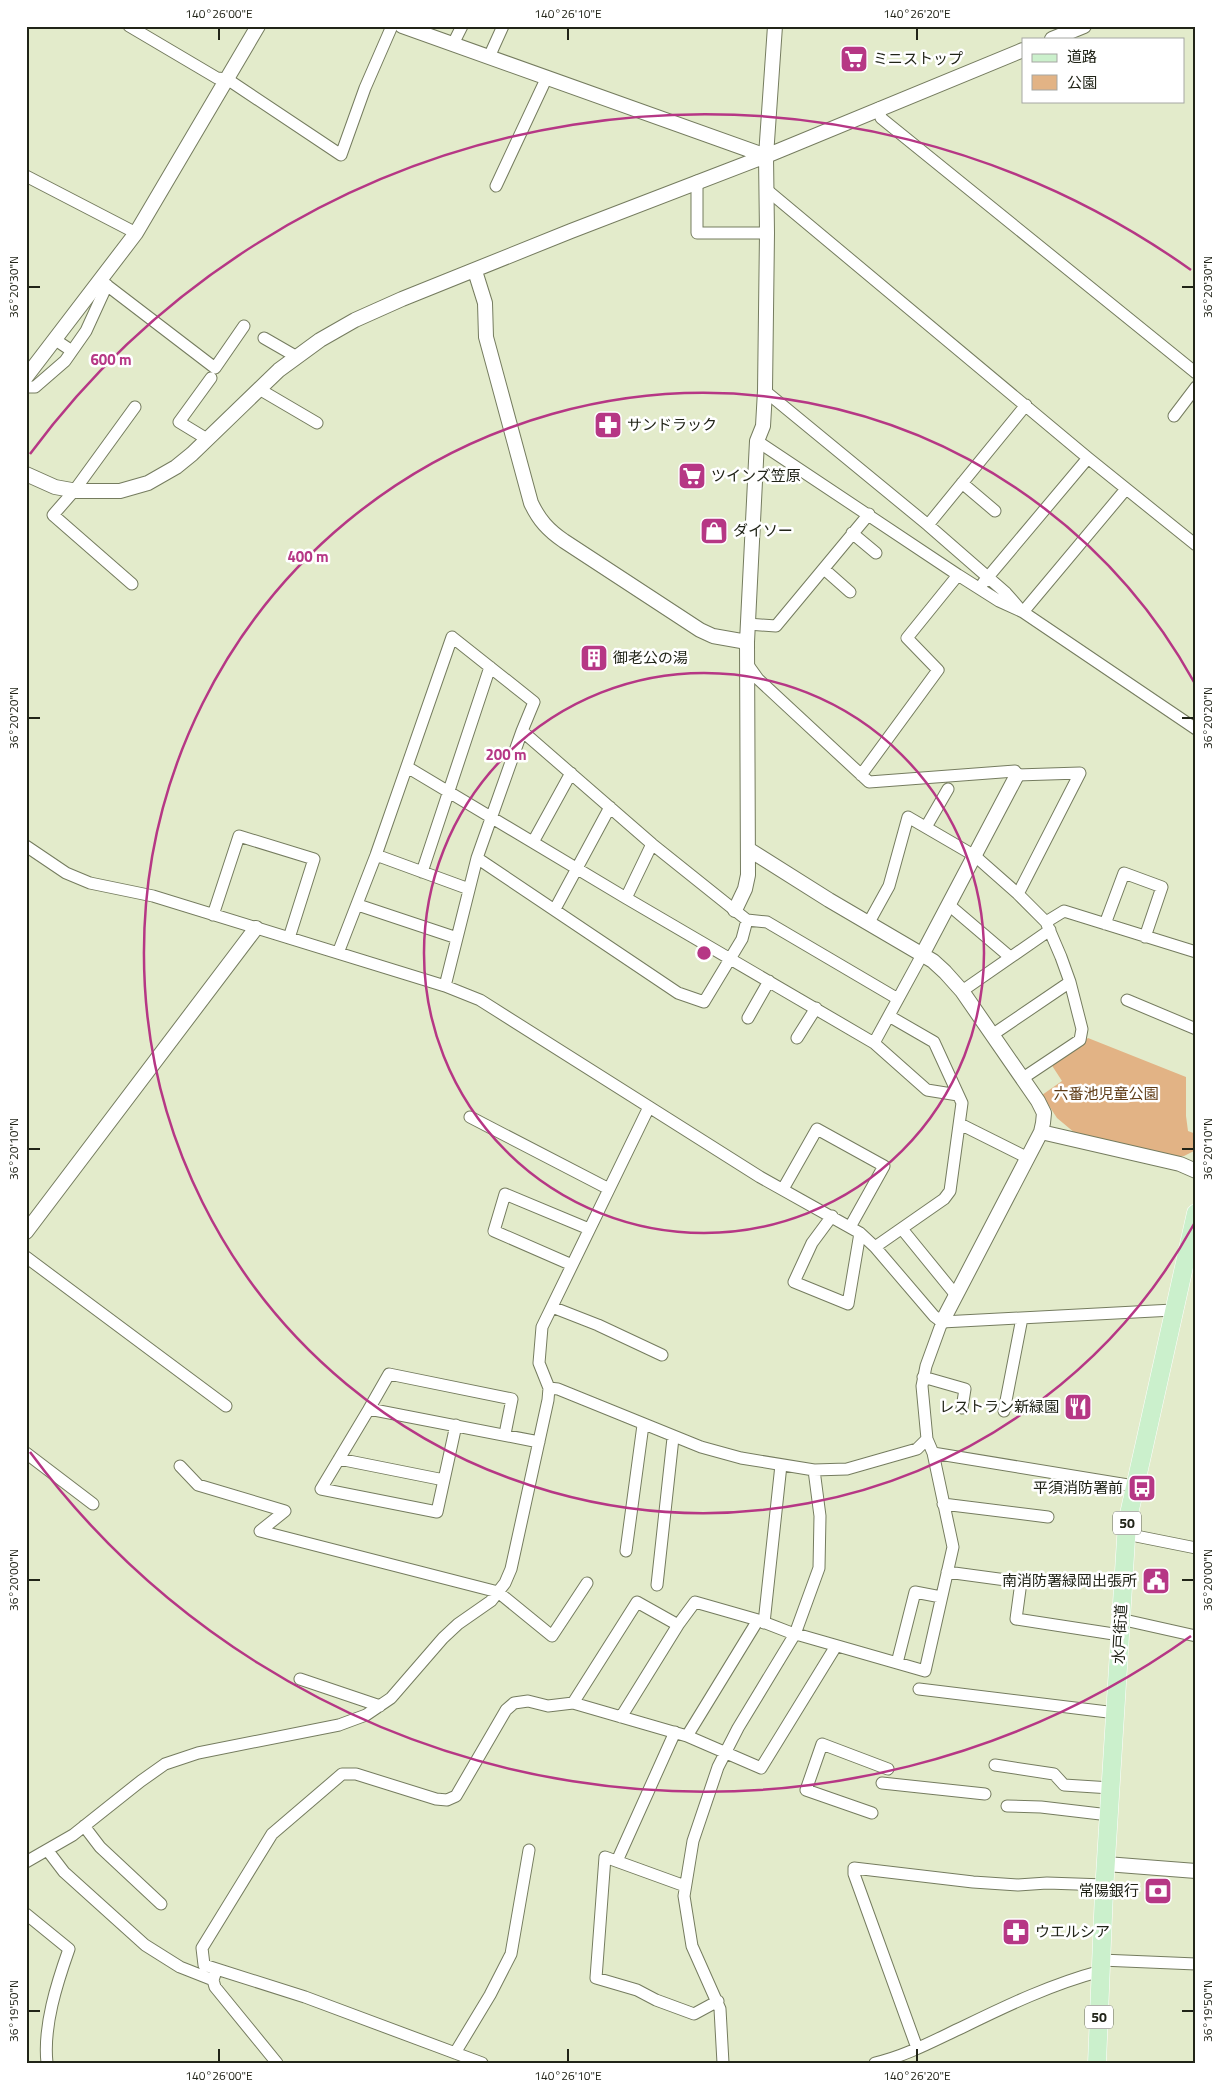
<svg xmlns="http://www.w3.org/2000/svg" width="1222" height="2089" viewBox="0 0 1222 2089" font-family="'Titillium Web','Noto Sans JP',sans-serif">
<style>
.green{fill:#e2b385}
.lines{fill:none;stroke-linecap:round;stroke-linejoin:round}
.minor-casing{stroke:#757c5f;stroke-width:13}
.tertiary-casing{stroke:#757c5f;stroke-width:16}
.primary-casing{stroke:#fff;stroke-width:19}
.minor{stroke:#fff;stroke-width:11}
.tertiary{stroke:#fff;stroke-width:14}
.primary{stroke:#cbf0cc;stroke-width:18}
.ticks{fill:none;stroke:#212418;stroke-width:2}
.ring{fill:none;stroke:#b63785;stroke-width:2.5}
.labels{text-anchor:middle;stroke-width:5;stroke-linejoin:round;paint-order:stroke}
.shield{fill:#fff;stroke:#64665d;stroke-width:1}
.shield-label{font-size:14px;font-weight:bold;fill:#212418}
.poi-label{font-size:15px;fill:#212418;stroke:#fff;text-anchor:start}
.park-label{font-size:15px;fill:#603d17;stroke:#fff}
.street-label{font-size:15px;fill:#212418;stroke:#fff}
.centre{fill:#b63785;stroke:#fff;stroke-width:2.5}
.ring-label{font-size:15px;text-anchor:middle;font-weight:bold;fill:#b63785;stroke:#fff;stroke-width:5;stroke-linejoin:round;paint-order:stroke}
.neatline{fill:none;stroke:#212418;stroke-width:2}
.ticks-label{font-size:12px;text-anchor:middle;fill:#212418}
</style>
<rect width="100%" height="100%" fill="#e3ebcb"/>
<path class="green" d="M 1088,1038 L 1186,1077 L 1186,1116 L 1188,1131 L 1196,1134 L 1196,1150 L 1184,1156 L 1175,1156 L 1075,1133 L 1057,1118 L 1042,1095 L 1062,1081 L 1051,1064 Z"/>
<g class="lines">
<defs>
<path id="minor" d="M 129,26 L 217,78 L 227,79 L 341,155 L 365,88 L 392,26
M 453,44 L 462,26
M 489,57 L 503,26
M 879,108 L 881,118 L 1196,373
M 26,176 L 136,233
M 697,181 L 697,233 L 767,233
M 496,186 L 547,77
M 767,190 L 1088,458 L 1196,545
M 100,280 L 215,368 L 244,326
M 264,338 L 297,357
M 54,339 L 72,351
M 26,387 L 35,387 L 65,361 L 86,331 L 107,285
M 259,389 L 317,423
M 765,391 L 928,525 L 1006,593 L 1020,609
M 1174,416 L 1196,387
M 207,439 L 179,422 L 211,378
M 757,441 L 958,575 L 999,601 L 1023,612 L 1196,729
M 962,483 L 995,511
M 928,525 L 1026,405
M 852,533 L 876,553
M 824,569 L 850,592
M 983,583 L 1088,458
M 132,584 L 53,515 L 74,491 L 135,407
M 1023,612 L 1126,489
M 748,624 L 776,626 L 869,514
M 748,665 L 758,679 L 869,782 L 1015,771 L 1017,775 L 1080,773 L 1018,894
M 522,731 L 652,844 L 747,920 L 767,922 L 898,999
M 407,767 L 626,898 L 874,1043 L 927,1090 L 958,1095
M 861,775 L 938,670 L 907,638 L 958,575
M 926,827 L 948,789
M 533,842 L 571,773
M 26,846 L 66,873 L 90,883 L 153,896 L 445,986 L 480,1000 L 760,1177 L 860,1233 L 875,1247 L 934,1316 L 942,1322 L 1173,1310
M 376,855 L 469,889
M 477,858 L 678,993 L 704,1002 L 742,939 L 747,920
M 422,872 L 490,667
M 626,898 L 652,844
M 358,905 L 457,938
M 949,905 L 1010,957
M 555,909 L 610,807
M 213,915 L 239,836 L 314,859 L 289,938
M 1046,922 L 1064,911 L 1196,952
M 868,924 L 889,886 L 908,817 L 975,856 L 1018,894 L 1046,922 L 1061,957 L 1070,982 L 1082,1029 L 1080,1040 L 1023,1078
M 1105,924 L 1124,873 L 1162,887 L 1145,937
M 338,953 L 376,855 L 452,637 L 534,702 L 522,731 L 477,858 L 445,986
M 962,991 L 1050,930
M 1127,1000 L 1196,1029
M 748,1018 L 769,981
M 992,1035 L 1070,982
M 797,1038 L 816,1008
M 874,1043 L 922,955
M 470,1117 L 609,1189
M 960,1124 L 1026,1157
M 783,1189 L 817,1129 L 884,1166 L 850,1227
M 832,1216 L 812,1243 L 794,1282 L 848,1304 L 860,1233
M 902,1229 L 955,1294
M 875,1247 L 944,1199 L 950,1191 L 962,1103 L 934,1042 L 889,1016
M 26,1257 L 226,1406
M 572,1265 L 494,1231 L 505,1194 L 589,1229
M 552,1307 L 598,1325 L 662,1355
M 923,1377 L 965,1389 L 962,1408
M 549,1388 L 558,1389 L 701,1447 L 741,1458 L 814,1470 L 847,1469 L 917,1449 L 927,1439 L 922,1386 L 926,1366 L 942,1322
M 369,1409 L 321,1489 L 437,1512 L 456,1425
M 1004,1411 L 1022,1318
M 505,1434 L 512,1399 L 389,1374 L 369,1409 L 539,1442
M 26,1453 L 93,1504
M 933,1453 L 1134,1486
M 339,1459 L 444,1480
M 180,1466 L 198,1485 L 285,1511 L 260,1531 L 498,1592 L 552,1636 L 587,1583
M 943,1504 L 1048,1517
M 1126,1534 L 1196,1548
M 626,1551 L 643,1425
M 947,1572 L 1021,1582 L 1016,1619 L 1120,1635
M 657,1585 L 673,1438
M 1120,1619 L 1196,1636
M 764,1623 L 781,1465
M 897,1663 L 915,1592 L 941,1597
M 300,1679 L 380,1706
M 919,1689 L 1116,1713
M 573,1703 L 637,1602 L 678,1625
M 621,1717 L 678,1625 L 695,1602 L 758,1620 L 789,1632 L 925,1671 L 953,1547 L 933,1453 L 927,1439
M 687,1736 L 758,1620
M 995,1765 L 1054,1774 L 1064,1785 L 1111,1788
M 882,1783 L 985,1794
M 1007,1806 L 1041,1807 L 1109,1815
M 872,1813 L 806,1790 L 822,1744 L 888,1769
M 84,1826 L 100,1847 L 161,1904
M 48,1851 L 64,1872 L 145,1945 L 180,1967 L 213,1980
M 617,1861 L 675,1732
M 26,1862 L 73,1835 L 141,1781 L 165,1764 L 198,1753 L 339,1725 L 366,1715 L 391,1698 L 443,1638 L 458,1624 L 491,1601 L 505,1583 L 511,1569 L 548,1400 L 549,1388 L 539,1363 L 542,1327 L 649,1107
M 685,1886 L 605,1857 L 596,1978 L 637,1990 L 656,2000 L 694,2014 L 718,2001
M 26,1914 L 69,1949 C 57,1983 43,2026 47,2063
M 1101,1960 L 1196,1964
M 215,1974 L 213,1980 L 215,1987 L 277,2063
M 917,2048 L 854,1874 L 854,1868 L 973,1882 L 1018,1885 L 1047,1883 L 1105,1885
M 455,2053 L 490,1995 L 511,1954 L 529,1850
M 482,2063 L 305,1997 L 204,1965 L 202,1948 L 272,1834 L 342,1774 L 356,1774 L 436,1799 L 447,1800 L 456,1796 L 506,1710 L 514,1703 L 528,1701 L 548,1706 L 573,1703 L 687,1736 L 761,1768 L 836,1646
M 723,2063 L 720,2009 L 692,1946 L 684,1896 L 693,1841 L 718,1767 L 738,1728 L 795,1634 L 819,1568 L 820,1516 L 814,1470
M 875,2063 C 906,2056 935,2040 963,2027 C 1008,2005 1052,1984 1101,1971"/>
<path id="tertiary" d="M 402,26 L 766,156
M 1052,39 L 1084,26
M 475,271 L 485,303 L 486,337 L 531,503 C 539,520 548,530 564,541 L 700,630 L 713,636 L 747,642
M 26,377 L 136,233 L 258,26
M 26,474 L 55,487 L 77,491 L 120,491 L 148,483 L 176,467 L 192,454 L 279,370 L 320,340 L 355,320 L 402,299 L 571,231 L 766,156 L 1023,50
M 748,849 L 829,900 L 933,961 L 945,972 L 962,991 L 1038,1101 L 1044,1113 L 1043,1123 L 1041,1132 L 942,1322
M 735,910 L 745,889 L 748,875 L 747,642 L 757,441 L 763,426 L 765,391 L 767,233 L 766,156 L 775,26
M 922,955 L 1017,775
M 1041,1132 L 1180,1164 L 1196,1171
M 26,1232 L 256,928
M 1106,1864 L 1196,1871"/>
<path id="primary" d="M 1097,2063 L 1104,1892 L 1127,1523 L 1196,1213"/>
</defs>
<use href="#minor" class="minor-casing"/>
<use href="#tertiary" class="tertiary-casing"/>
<use href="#primary" class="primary-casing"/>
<use href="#minor" class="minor"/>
<use href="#tertiary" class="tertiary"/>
<use href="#primary" class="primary"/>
</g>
<path class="ticks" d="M 219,28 L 219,40M 568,28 L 568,40M 917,28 L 917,40M 28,287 L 40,287M 1182,287 L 1194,287M 28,718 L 40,718M 1182,718 L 1194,718M 28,1149 L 40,1149M 1182,1149 L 1194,1149M 28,1580 L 40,1580M 1182,1580 L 1194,1580M 28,2011 L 40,2011M 1182,2011 L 1194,2011M 219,2049 L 219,2062M 568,2049 L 568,2062M 917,2049 L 917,2062"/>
<g class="ring">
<circle cx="704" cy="953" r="280"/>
<path d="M1194 1224A560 560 0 1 1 1194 682"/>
<path d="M1191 1636A839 839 0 0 1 30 1452M30 454A839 839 0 0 1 1191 270"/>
</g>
<defs>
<symbol id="supermarket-square" viewBox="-11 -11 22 22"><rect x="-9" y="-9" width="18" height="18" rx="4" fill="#b63785" stroke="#fff"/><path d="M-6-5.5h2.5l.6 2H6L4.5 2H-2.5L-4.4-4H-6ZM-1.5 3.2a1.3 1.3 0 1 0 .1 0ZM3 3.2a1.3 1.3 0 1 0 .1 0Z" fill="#fff"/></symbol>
<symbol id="pharmacy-square" viewBox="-11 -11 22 22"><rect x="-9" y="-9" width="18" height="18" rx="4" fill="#b63785" stroke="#fff"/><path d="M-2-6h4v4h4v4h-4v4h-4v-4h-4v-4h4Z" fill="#fff"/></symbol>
<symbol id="shop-square" viewBox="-11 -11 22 22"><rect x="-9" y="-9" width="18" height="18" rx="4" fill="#b63785" stroke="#fff"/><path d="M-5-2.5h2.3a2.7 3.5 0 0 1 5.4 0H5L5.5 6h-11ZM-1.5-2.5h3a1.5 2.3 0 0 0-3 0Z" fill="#fff"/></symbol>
<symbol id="building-square" viewBox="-11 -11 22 22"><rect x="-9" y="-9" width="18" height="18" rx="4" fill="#b63785" stroke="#fff"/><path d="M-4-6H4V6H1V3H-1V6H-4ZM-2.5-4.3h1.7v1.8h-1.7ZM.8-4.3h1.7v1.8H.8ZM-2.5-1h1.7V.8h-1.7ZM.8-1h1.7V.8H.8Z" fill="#fff"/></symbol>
<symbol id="restaurant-square" viewBox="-11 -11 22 22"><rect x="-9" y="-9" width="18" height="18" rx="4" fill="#b63785" stroke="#fff"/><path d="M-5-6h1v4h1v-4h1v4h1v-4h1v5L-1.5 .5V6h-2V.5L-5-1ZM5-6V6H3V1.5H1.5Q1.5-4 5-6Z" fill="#fff"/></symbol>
<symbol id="bus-square" viewBox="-11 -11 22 22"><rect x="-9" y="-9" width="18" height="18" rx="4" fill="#b63785" stroke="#fff"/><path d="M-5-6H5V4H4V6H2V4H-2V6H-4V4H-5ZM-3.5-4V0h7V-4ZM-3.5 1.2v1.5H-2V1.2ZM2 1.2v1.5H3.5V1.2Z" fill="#fff"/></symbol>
<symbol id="civic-square" viewBox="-11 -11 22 22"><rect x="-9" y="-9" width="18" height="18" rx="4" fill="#b63785" stroke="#fff"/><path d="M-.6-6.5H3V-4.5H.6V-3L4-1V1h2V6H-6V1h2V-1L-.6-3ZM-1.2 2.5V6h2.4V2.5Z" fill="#fff"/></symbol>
<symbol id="bank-square" viewBox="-11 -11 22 22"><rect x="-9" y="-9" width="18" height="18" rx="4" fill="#b63785" stroke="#fff"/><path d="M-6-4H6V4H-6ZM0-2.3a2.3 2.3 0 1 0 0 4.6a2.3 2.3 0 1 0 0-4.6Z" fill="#fff"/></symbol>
</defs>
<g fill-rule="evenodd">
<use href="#supermarket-square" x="838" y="43" width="32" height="32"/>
<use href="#pharmacy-square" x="592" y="409" width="32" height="32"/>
<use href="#supermarket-square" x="676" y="460" width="32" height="32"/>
<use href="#shop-square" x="698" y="515" width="32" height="32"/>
<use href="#building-square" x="578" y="642" width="32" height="32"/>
<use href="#restaurant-square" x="1062" y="1391" width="32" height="32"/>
<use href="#bus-square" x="1126" y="1472" width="32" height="32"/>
<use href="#civic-square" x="1140" y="1565" width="32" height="32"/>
<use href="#bank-square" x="1142" y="1875" width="32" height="32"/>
<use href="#pharmacy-square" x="1000" y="1916" width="32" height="32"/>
</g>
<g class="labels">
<g class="shield">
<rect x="1113" y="1511.5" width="28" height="23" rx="4"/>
<rect x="1085" y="2005.5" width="28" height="23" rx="4"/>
</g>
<g class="shield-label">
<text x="1127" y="1528">50</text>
<text x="1099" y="2022">50</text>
</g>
<g class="poi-label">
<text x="873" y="64">ミニストップ</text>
<text x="627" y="430">サンドラック</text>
<text x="711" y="481">ツインズ笠原</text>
<text x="733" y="536">ダイソー</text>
<text x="613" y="663">御老公の湯</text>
<text x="1059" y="1412" text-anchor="end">レストラン新緑園</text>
<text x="1123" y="1493" text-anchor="end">平須消防署前</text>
<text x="1137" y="1586" text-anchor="end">南消防署緑岡出張所</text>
<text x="1139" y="1896" text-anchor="end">常陽銀行</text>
<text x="1035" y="1937">ウエルシア</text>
</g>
<g class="park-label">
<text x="1106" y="1099">六番池児童公園</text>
</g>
<g class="street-label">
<text transform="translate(1120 1634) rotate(-87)" y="5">水戸街道</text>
</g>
</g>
<circle cx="704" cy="953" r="8" class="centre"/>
<g class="ring-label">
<text x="111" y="365">600 m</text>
<text x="308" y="562">400 m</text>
<text x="506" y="760">200 m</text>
</g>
<rect width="1222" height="2089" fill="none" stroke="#ffffff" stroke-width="55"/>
<rect x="1022" y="38" width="162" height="65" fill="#ffffff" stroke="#a6a7a3"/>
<rect x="1032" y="54" width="25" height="8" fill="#cbf0cc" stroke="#a6a7a3"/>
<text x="1067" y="62" font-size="15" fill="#212418">道路</text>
<rect x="1032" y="75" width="25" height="15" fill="#e2b385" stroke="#a6a7a3"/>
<text x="1067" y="88" font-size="15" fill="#212418">公園</text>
<rect x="28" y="28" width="1166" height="2034" class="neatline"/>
<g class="ticks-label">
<text x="219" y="18">140°26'00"E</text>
<text x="568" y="18">140°26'10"E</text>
<text x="917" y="18">140°26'20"E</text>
<text transform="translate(14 287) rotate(-90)" y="4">36°20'30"N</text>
<text transform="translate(1208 287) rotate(-90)" y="4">36°20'30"N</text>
<text transform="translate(14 718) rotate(-90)" y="4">36°20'20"N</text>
<text transform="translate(1208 718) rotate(-90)" y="4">36°20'20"N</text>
<text transform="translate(14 1149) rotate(-90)" y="4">36°20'10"N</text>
<text transform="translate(1208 1149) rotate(-90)" y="4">36°20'10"N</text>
<text transform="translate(14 1580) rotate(-90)" y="4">36°20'00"N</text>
<text transform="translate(1208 1580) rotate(-90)" y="4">36°20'00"N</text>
<text transform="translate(14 2011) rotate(-90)" y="4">36°19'50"N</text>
<text transform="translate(1208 2011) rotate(-90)" y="4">36°19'50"N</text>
<text x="219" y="2080">140°26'00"E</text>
<text x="568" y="2080">140°26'10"E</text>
<text x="917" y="2080">140°26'20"E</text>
</g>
</svg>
